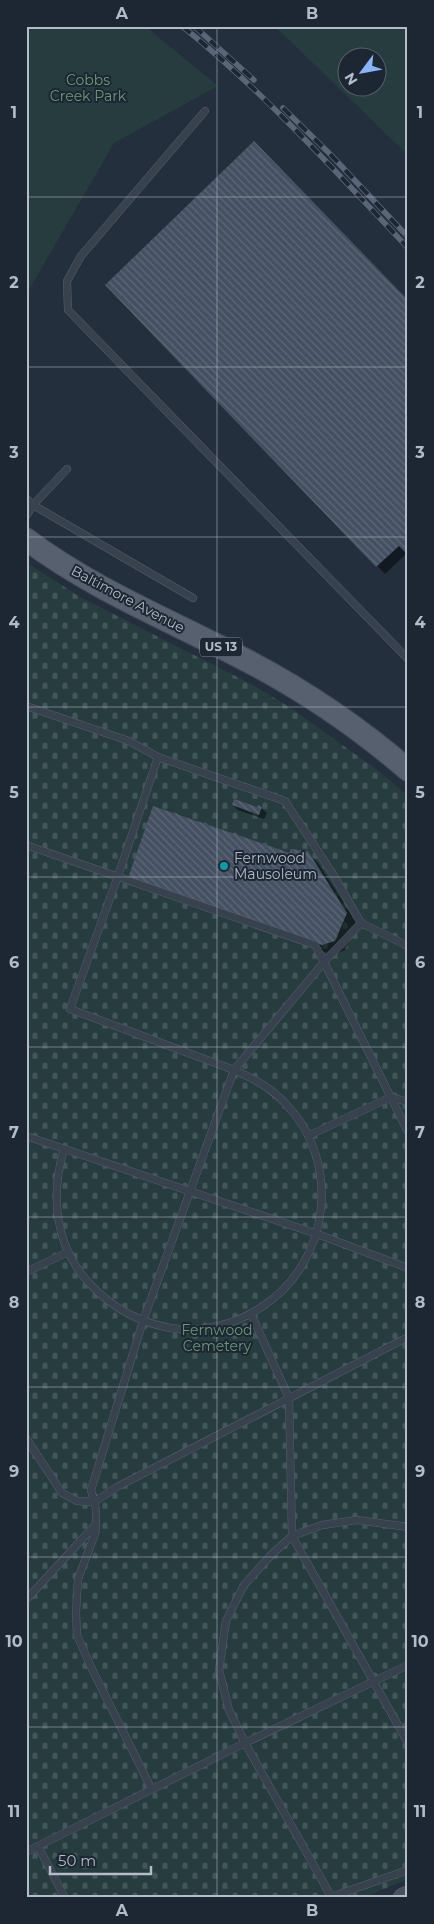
<svg xmlns="http://www.w3.org/2000/svg" width="434" height="1924" viewBox="0 0 434 1924" font-family="Montserrat,sans-serif">
<style>
.cemetery{fill:url(#cemetery-stones)}
.park{fill:#263c3f;fill-rule:evenodd}
.shadow{fill:#0007}
.building{fill:url(#building-back-hatch)}
.lines{fill:none;stroke-linecap:round;stroke-linejoin:round}
.lane-casing{stroke:#565f6c;stroke-width:8}
.secondary-casing{stroke:#565f6c;stroke-width:21}
.primary-casing{stroke:#414a57;stroke-width:24}
.lane{stroke:#38414e;stroke-width:7}
.secondary{stroke:#465061;stroke-width:20}
.primary{stroke:#56606e;stroke-width:22}
.rail-casing{stroke:#5a6575;stroke-width:5.5}
.rail{stroke:#1d2633;stroke-width:4;stroke-dasharray:11;stroke-linecap:butt}
.grid{fill:none;stroke:#b4bcc9;stroke-width:1;stroke-opacity:0.55}
.culture-dot{fill:#0f9aa8;stroke:#1d2633;stroke-width:2}
.labels{text-anchor:middle;stroke-width:4;stroke-linejoin:round;paint-order:stroke}
.shield{fill:#1d2633;stroke:#878f9c;stroke-width:1}
.shield-label{font-size:12px;font-weight:bold;fill:#b4bcc9}
.park-label{font-size:14px;fill:#6b9a76;stroke:#1d2633}
.street-label{font-size:14px;fill:#b4bcc9;stroke:#1d2633}
.poi-label{font-size:14px;fill:#b4bcc9;stroke:#1d2633;text-anchor:start}
.neatline{fill:none;stroke:#b4bcc9;stroke-width:2}
.grid-label{font-size:16px;text-anchor:middle;font-weight:bold;fill:#b4bcc9}
</style>
<defs>
<pattern id="cemetery-stones" width="16" height="16" patternUnits="userSpaceOnUse" patternTransform="scale(1.25)"><rect width="16" height="16" fill="#263c3f"/><path d="M2 7V4a2 2 0 0 1 4 0v3zM10 15v-3a2 2 0 0 1 4 0v3z" fill="#435659"/></pattern>
<pattern id="building-back-hatch" width="6" height="6" patternUnits="userSpaceOnUse" patternTransform="scale(1.25)"><rect width="6" height="6" fill="#455162"/><path d="M-1 5l2 2M0 0l6 6M5-1l2 2" fill="none" stroke="#5d6877"/></pattern>
</defs>
<rect width="100%" height="100%" fill="#242f3e"/>
<path class="cemetery" d="M 26,562 L 80,597 L 251,684 L 291,708 L 380,772 L 408,796 L 408,1879 L 362,1898 L 26,1898 Z"/>
<path class="park" d="M 26,26 L 145,26 L 218,86 L 114,143 L 26,295 Z
M 273,26 L 408,26 L 408,155 L 285,36 ZM 346,58 L 376,58 L 376,88 L 346,88 Z"/>
<path class="shadow" d="M 106,286 L 407,553 L 385,574 Z
M 233,805 L 261,808 L 267,813 L 264,819 L 238,810 Z
M 307,852 L 318,863 L 357,924 L 345,950 L 333,955 L 139,888 L 129,878 Z"/>
<path class="building" d="M 254,141 L 408,300 L 408,555 L 399,546 L 376,567 L 105,285 Z
M 234,799 L 257,807 L 258,805 L 262,807 L 259,815 L 232,805 Z
M 153,806 L 290,853 L 290,849 L 308,851 L 347,913 L 335,941 L 322,945 L 128,878 Z"/>
<g class="lines">
<defs>
<path id="lane" d="M 205,111 L 81,256 L 67,281 L 68,310 L 408,659
M 67,469 L 33,505 L 193,598
M 26,498 L 33,505 L 26,516
M 26,706 L 129,741 L 158,757
M 26,845 L 315,945 L 324,962 L 234,1070 L 70,1009 L 118,876 L 158,757 L 285,801 L 334,876 L 361,923
M 408,946 L 361,923 L 324,962 L 408,1132
M 26,1136 L 317,1234 L 408,1268
M 308,1136 L 391,1097 L 408,1102
M 26,1272 L 68,1252
M 251,1314 L 289,1398 L 292,1536 L 408,1743
M 26,1438 L 62,1493 L 77,1501 L 94,1502 L 91,1490 L 143,1321 L 234,1070 C 253,1078 270,1087 284,1102 C 343,1161 331,1264 260,1308 C 234,1325 202,1333 170,1328 C 138,1322 111,1307 89,1283 C 55,1246 50,1196 64,1149
M 26,1600 L 96,1524
M 152,1790 L 91,1667 L 77,1635 L 76,1613 L 78,1579 L 96,1531 L 96,1509 L 94,1502 L 117,1487 L 408,1337
M 38,1846 L 65,1898
M 26,1852 L 245,1743 L 408,1665
M 331,1897 L 408,1870
M 332,1898 L 245,1743 L 229,1710 L 219,1670 L 226,1621 L 244,1585 L 272,1554 L 292,1536 L 322,1525 L 357,1520 L 408,1527"/>
<path id="secondary" d="M 403,1898 L 408,1896"/>
<path id="primary" d="M 26,539 C 91,588 167,619 238,656 C 299,687 356,725 408,770"/>
</defs>
<use href="#lane" class="lane-casing"/>
<use href="#secondary" class="secondary-casing"/>
<use href="#primary" class="primary-casing"/>
<use href="#lane" class="lane"/>
<use href="#secondary" class="secondary"/>
<use href="#primary" class="primary"/>
<defs>
<path id="rail" d="M 182,26 C 264,92 336,172 408,248
M 194,26 L 254,80
M 283,108 L 330,154 L 408,237"/>
</defs>
<use href="#rail" class="rail-casing"/>
<use href="#rail" class="rail"/>
</g>
<path class="grid" d="M 217,26 L 217,1898M 26,197 L 408,197M 26,367 L 408,367M 26,537 L 408,537M 26,707 L 408,707M 26,877 L 408,877M 26,1047 L 408,1047M 26,1217 L 408,1217M 26,1387 L 408,1387M 26,1557 L 408,1557M 26,1727 L 408,1727"/>
<circle class="culture-dot" cx="224" cy="866" r="5"/>
<g class="labels">
<rect class="shield" x="200" y="637.5" width="42" height="19" rx="4"/>
<g class="shield-label">
<text x="221" y="651">US 13</text>
</g>
<g class="park-label">
<text x="88" y="85">Cobbs<tspan x="88" dy="16">Creek Park</tspan></text>
<text x="217" y="1335">Fernwood<tspan x="217" dy="16">Cemetery</tspan></text>
</g>
<g class="street-label">
<text transform="translate(128 599) rotate(28)" y="5">Baltimore Avenue</text>
</g>
<g class="poi-label">
<text x="234" y="863">Fernwood<tspan x="234" dy="16">Mausoleum</tspan></text>
</g>
</g>
<rect width="434" height="1924" fill="none" stroke="#1d2633" stroke-width="55"/>
<g transform="translate(362 72) rotate(238)"><circle r="24" fill="#1d2633" stroke="#59626f"/>
<path d="M0-4L9 19L0 12L-9 19Z" fill="#8ab4f8"/>
<text y="-8" font-size="14" font-weight="bold" text-anchor="middle" fill="#b4bcc9">N</text>
</g>
<path d="M50 1866v8h101v-8" fill="none" stroke="#b4bcc9" stroke-width="2.5"/>
<text x="58" y="1866" font-size="15" fill="#b4bcc9" stroke="#1d2633" stroke-width="4" paint-order="stroke">50 m</text>
<rect x="28" y="28" width="378" height="1868" class="neatline"/>
<g class="grid-label">
<text x="122" y="19">A</text>
<text x="312" y="19">B</text>
<text x="14" y="118">1</text>
<text x="420" y="118">1</text>
<text x="14" y="288">2</text>
<text x="420" y="288">2</text>
<text x="14" y="458">3</text>
<text x="420" y="458">3</text>
<text x="14" y="628">4</text>
<text x="420" y="628">4</text>
<text x="14" y="798">5</text>
<text x="420" y="798">5</text>
<text x="14" y="968">6</text>
<text x="420" y="968">6</text>
<text x="14" y="1138">7</text>
<text x="420" y="1138">7</text>
<text x="14" y="1308">8</text>
<text x="420" y="1308">8</text>
<text x="14" y="1477">9</text>
<text x="420" y="1477">9</text>
<text x="14" y="1647">10</text>
<text x="420" y="1647">10</text>
<text x="14" y="1817">11</text>
<text x="420" y="1817">11</text>
<text x="122" y="1916">A</text>
<text x="312" y="1916">B</text>
</g>
</svg>
